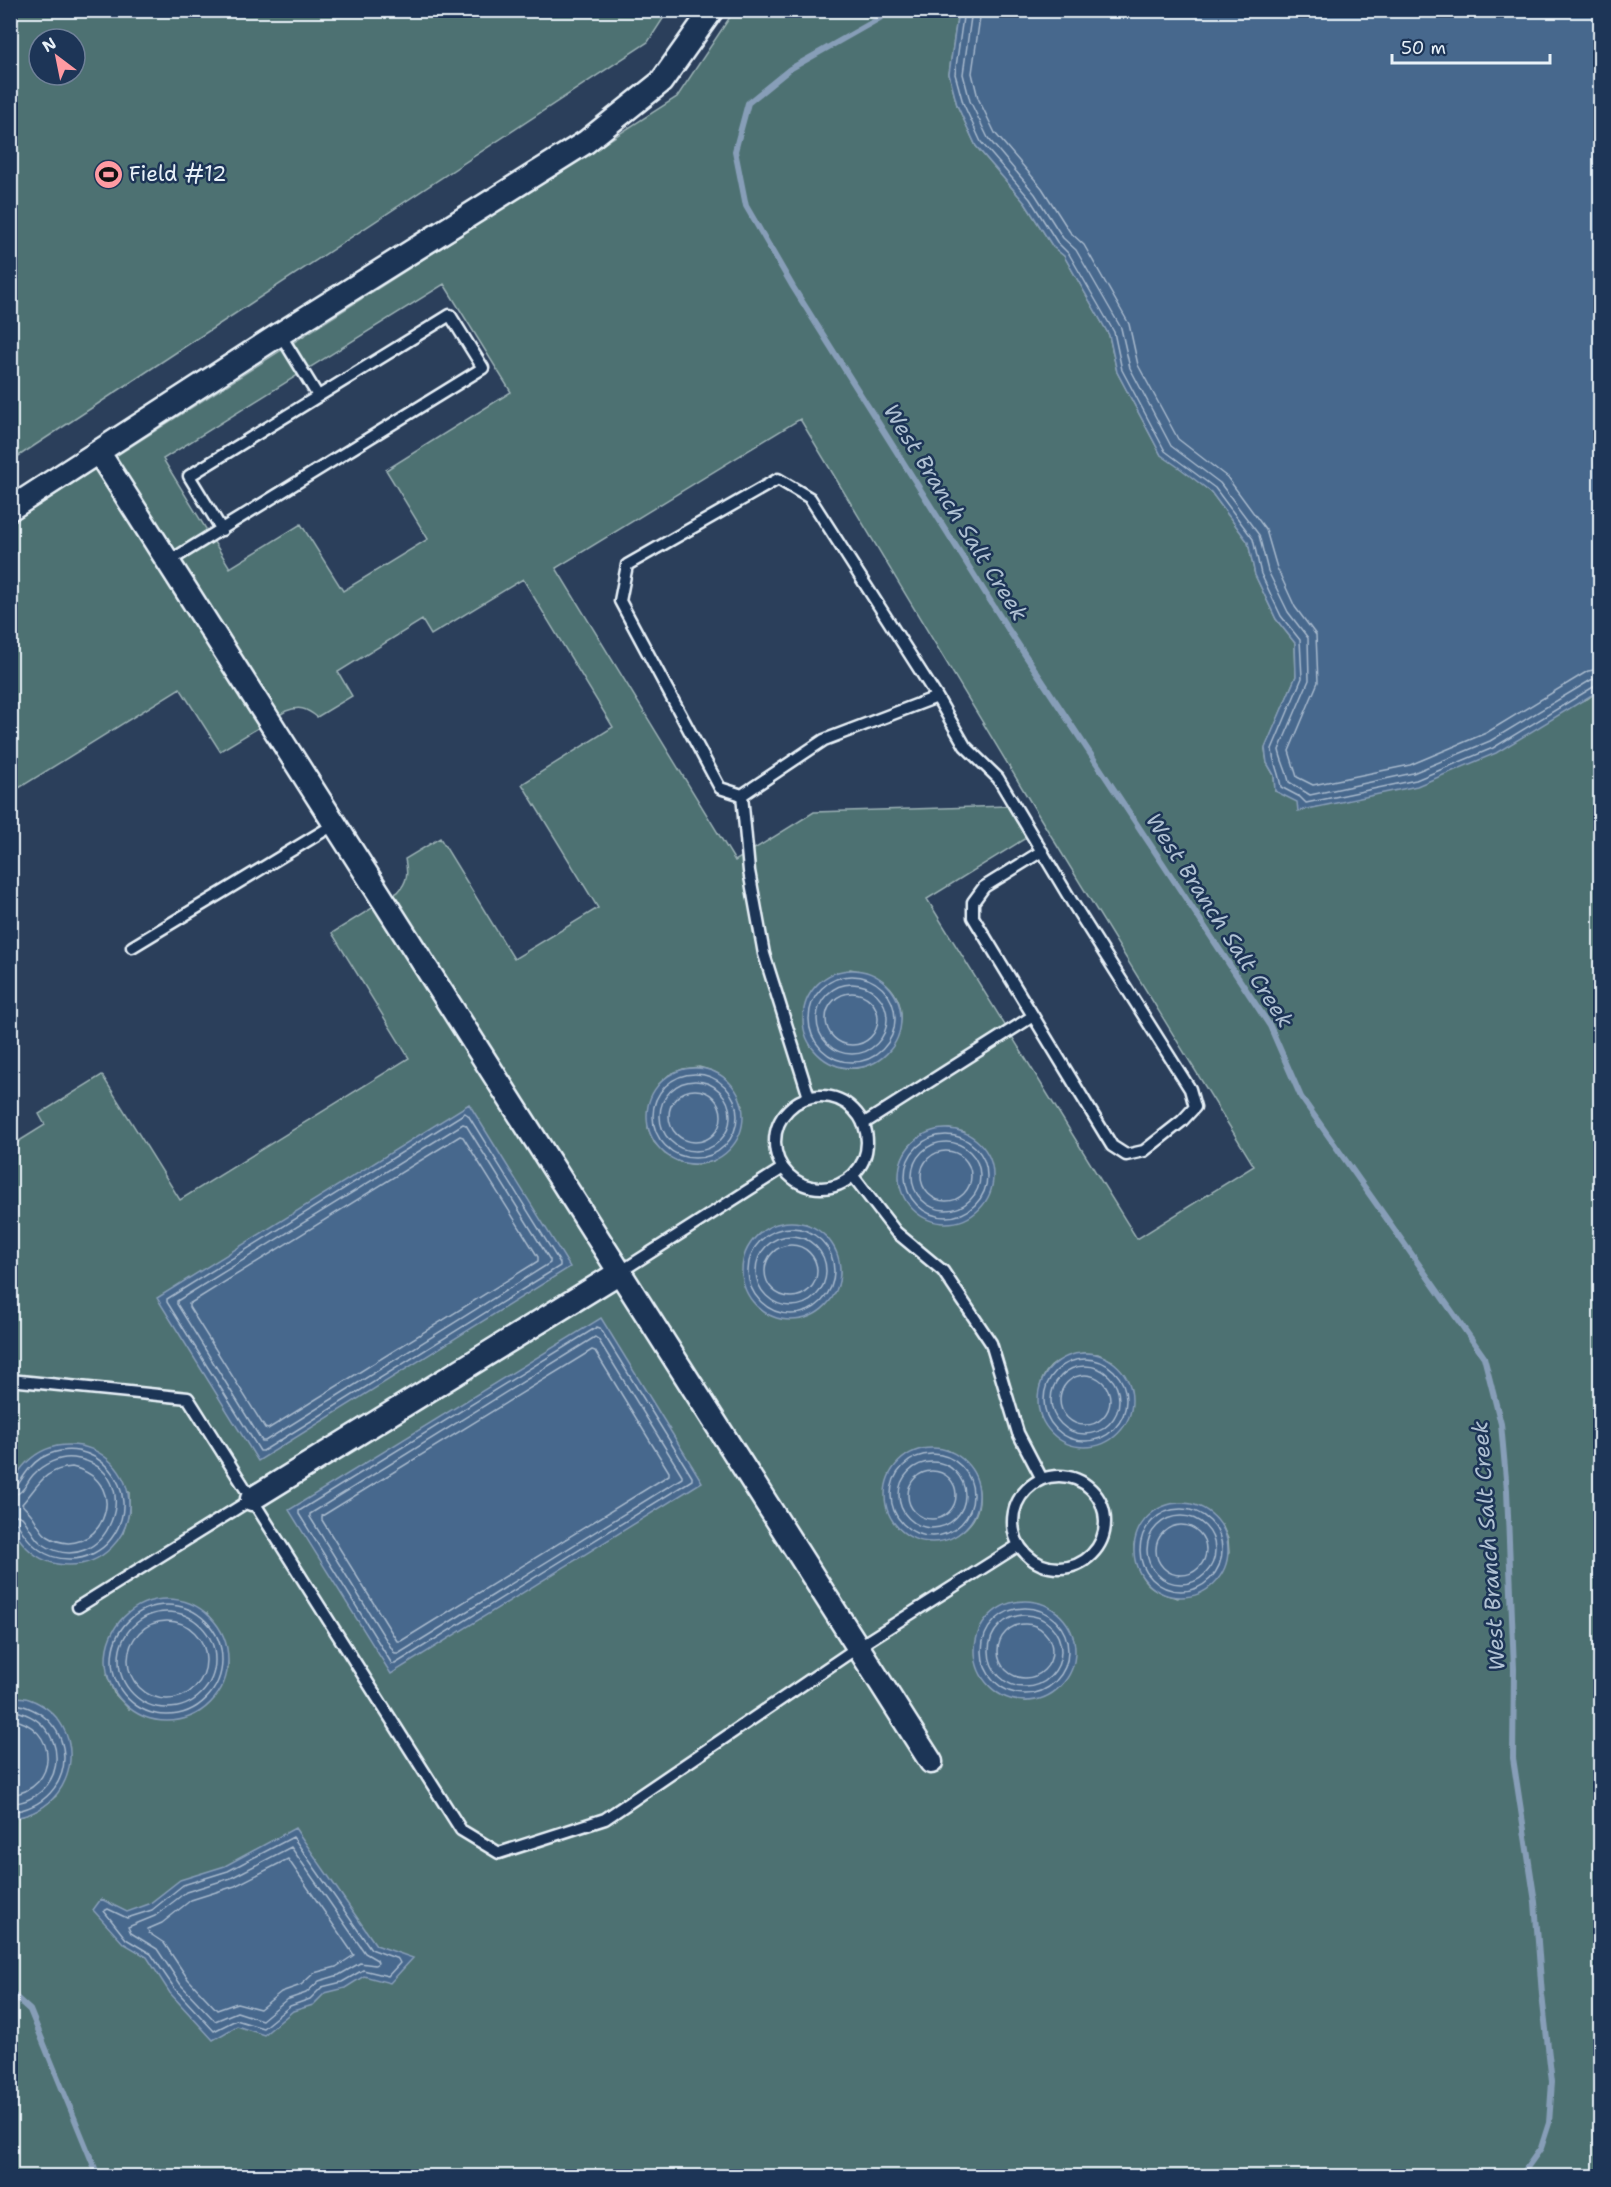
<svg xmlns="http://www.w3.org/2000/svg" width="1611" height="2187" viewBox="0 0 1611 2187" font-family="'Shantell Sans',sans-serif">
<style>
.green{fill:#4e7172;stroke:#9bb1b5;stroke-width:1.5;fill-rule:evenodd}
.water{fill:#47678d;stroke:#879eb8;stroke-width:1.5}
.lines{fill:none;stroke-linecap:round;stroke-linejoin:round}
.shore{stroke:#a8bacd;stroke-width:1.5}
.stream{stroke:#879eb8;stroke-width:6}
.service-casing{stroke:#e8f1f8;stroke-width:15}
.minor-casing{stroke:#e8f1f8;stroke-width:27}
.service{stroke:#1d3557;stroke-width:10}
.minor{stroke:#1d3557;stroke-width:22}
.labels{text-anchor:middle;stroke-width:5;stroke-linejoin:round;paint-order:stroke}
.poi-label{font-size:21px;fill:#e8f1f8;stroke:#1d3557;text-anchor:start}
.water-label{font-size:22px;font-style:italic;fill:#b0c1d3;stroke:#1d3557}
</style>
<rect width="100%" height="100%" fill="#2b3f5b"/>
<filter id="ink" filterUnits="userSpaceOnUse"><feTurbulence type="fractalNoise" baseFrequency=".0167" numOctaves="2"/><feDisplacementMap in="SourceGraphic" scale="12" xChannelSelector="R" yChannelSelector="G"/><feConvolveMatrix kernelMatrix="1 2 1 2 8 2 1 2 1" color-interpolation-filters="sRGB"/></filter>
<g filter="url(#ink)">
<path class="green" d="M 10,11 L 11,10 L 668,11 L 648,42 L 11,461 ZM 39,39 L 75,39 L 75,75 L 39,75 Z
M 734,11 L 958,11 L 949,74 L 957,105 L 976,146 L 1025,203 L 1053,247 L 1064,256 L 1109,335 L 1117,372 L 1161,455 L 1181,468 L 1211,492 L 1248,542 L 1255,575 L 1276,619 L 1295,643 L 1296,676 L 1265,749 L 1267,763 L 1274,775 L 1275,791 L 1587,699 L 1600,690 L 1600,2176 L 11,2176 L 11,1818 C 30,1816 42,1809 56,1796 L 28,1699 L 11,1697 L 11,1521 L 18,1537 L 123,1533 L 129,1513 L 129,1492 L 13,1482 L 11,1492 L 11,1146 L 45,1125 L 39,1114 L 102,1075 L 180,1200 L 409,1058 L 332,933 L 398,892 C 408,881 408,873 405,859 L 440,838 L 514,959 L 598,908 L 522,784 L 613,727 L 523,579 L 431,635 L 422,620 L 338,672 L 352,696 L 317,717 C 306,708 299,706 286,711 L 220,751 L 180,688 L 11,793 L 11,523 L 677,97 ZM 444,284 L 511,392 L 386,470 L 428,539 L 343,591 L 301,524 L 230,568 L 163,459 ZM 800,419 L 1045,826 L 1254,1166 L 1137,1239 L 927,899 L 1026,838 L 1007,806 L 814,812 L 735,861 L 556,568 ZM 850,969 C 955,985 876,1122 810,1045 ZM 699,1067 C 724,1073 733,1082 743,1106 L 713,1161 L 697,1165 L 680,1162 L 665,1154 L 654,1142 L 648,1128 L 658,1085 L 669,1075 L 683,1069 ZM 949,1129 L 964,1132 L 900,1187 C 896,1151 914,1132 949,1129 ZM 806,1224 C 852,1249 851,1298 803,1318 ZM 1083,1353 L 1098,1354 L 1112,1361 L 1041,1418 C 1037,1399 1037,1374 1057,1362 C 1064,1358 1075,1356 1083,1353 ZM 947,1450 C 965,1460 977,1471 979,1492 C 984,1561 863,1558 891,1473 ZM 1222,1525 L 1228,1539 L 1229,1553 L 1178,1598 C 1146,1591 1135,1575 1134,1544 ZM 1029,1602 L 1044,1605 L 1058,1613 L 1027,1701 C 1007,1699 996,1693 983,1678 ZM 207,1613 C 224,1632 227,1644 228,1669 L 129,1709 L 114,1693 L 107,1675 Z"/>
<path class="water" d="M 958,11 L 1600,11 L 1600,690 L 1496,753 L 1417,786 L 1298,811 L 1297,802 L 1275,791 L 1274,775 L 1267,763 L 1265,748 L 1296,676 L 1295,643 L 1276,619 L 1255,575 L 1248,542 L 1211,492 L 1181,469 L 1161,455 L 1117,372 L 1109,335 L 1064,256 L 1053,247 L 1025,203 L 976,146 L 957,105 L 949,74 Z
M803 1019a49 49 0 1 1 98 0a49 49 0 1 1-98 0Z
M647 1116a48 48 0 1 1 96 0a48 48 0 1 1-96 0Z
M 469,1104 L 570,1267 L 258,1461 L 157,1298 Z
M899 1176a47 47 0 1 1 94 0a47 47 0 1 1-94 0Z
M742 1271a49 49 0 1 1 98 0a49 49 0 1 1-98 0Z
M 601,1318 L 702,1482 L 391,1674 L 289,1510 Z
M1038 1400a47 47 0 1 1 94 0a47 47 0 1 1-94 0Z
M9 1505a60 60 0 1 1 120 0a60 60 0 1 1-120 0Z
M885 1495a47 47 0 1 1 94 0a47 47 0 1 1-94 0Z
M1134 1550a47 47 0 1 1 94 0a47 47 0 1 1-94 0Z
M106 1660a61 61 0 1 1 122 0a61 61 0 1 1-122 0Z
M975 1651a50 50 0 1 1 100 0a50 50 0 1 1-100 0Z
M 11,1697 C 16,1697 24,1697 29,1699 C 92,1722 80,1811 11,1818 Z
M 295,1828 L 376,1945 L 413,1958 L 390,1983 L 364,1976 L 345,1988 L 325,1993 L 313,2005 L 293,2011 L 264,2035 L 237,2026 L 213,2040 L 170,1993 L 147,1957 L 123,1943 L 93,1910 L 101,1899 L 127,1912 L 149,1904 L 180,1880 L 225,1866 Z"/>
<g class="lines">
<path class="shore" d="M 964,10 L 955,74 L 963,103 L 981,142 L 1030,199 L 1057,242 L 1069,254 L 1114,332 L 1122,370 L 1165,451 L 1215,488 L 1253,539 L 1261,574 L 1281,616 L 1300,640 L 1302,678 L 1272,749 C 1273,763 1279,773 1281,787 L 1300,797 L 1306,803 L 1416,780 L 1493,748 L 1595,686 L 1600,685
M 972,10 L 963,74 L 970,101 L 988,138 L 1035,194 L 1063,238 L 1076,250 L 1121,328 L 1130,368 L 1171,446 L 1220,483 L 1259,535 L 1268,571 L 1288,612 L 1308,638 L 1309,680 L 1279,750 C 1281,761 1287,771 1289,782 L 1310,795 L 1413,773 L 1490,741 L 1591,680 L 1600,678
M 981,10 L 972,73 L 978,98 L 995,133 L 1042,188 L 1070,232 L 1084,245 L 1129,324 L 1138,365 L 1178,439 L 1227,477 L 1266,530 L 1277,568 L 1295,607 L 1316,635 L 1318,682 L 1289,751 L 1297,777 L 1313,785 L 1410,765 L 1486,733 L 1588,671 L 1600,669
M809 1019a43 43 0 1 1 86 0a43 43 0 1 1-86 0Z
M817 1019a35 35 0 1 1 70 0a35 35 0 1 1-70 0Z
M826 1019a26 26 0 1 1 52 0a26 26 0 1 1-52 0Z
M653 1116a42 42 0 1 1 84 0a42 42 0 1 1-84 0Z
M660 1116a35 35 0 1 1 70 0a35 35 0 1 1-70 0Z
M669 1116a26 26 0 1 1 52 0a26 26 0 1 1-52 0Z
M 465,1113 L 468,1115 L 560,1263 L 560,1266 L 263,1451 L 260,1451 L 167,1302 L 167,1299 Z
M 463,1124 L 466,1125 L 550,1260 L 550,1263 L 265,1441 L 262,1441 L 177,1304 L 177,1301 Z
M905 1176a41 41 0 1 1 82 0a41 41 0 1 1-82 0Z
M 460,1136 L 463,1137 L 538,1257 L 538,1261 L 268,1429 L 265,1428 L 189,1307 L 189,1304 Z
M912 1176a34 34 0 1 1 68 0a34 34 0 1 1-68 0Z
M921 1176a25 25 0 1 1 50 0a25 25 0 1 1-50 0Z
M748 1271a43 43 0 1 1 86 0a43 43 0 1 1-86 0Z
M756 1271a35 35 0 1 1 70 0a35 35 0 1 1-70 0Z
M765 1271a26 26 0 1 1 52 0a26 26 0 1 1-52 0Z
M 597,1327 L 600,1328 L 692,1477 L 692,1480 L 395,1664 L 392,1664 L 299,1514 L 299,1511 Z
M 595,1337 L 598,1339 L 682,1475 L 682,1478 L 398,1654 L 395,1654 L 310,1517 L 310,1514 Z
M 592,1350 L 595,1351 L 669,1472 L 669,1475 L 401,1641 L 397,1641 L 322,1520 L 322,1516 Z
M1044 1400a41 41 0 1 1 82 0a41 41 0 1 1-82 0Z
M1051 1400a34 34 0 1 1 68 0a34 34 0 1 1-68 0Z
M1060 1400a25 25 0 1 1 50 0a25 25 0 1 1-50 0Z
M891 1495a41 41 0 1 1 82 0a41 41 0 1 1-82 0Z
M899 1495a33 33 0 1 1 66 0a33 33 0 1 1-66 0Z
M 72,1467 C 138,1483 96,1567 47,1536 C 39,1530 37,1521 31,1514 C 28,1510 24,1508 22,1504 C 38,1486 44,1469 72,1467 Z
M908 1495a24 24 0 1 1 48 0a24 24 0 1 1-48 0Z
M 10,1488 L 17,1486 C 24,1476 30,1465 41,1458 C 93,1428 148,1491 111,1539 C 102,1551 86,1559 71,1559 C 45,1560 29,1544 17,1523 L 10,1521
M 10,1495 C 24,1495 25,1484 33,1475 C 43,1464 60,1456 74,1458 C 153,1470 105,1587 41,1543 C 32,1536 29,1525 22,1517 L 10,1513
M1140 1550a41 41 0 1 1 82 0a41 41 0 1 1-82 0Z
M1147 1550a34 34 0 1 1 68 0a34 34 0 1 1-68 0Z
M1156 1550a25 25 0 1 1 50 0a25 25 0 1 1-50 0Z
M112 1660a55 55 0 1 1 110 0a55 55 0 1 1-110 0Z
M982 1651a43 43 0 1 1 86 0a43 43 0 1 1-86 0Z
M119 1660a48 48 0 1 1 96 0a48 48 0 1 1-96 0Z
M989 1651a36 36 0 1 1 72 0a36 36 0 1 1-72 0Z
M128 1660a39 39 0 1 1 78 0a39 39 0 1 1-78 0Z
M998 1651a27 27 0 1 1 54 0a27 27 0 1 1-54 0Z
M 10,1703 C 83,1713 81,1804 10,1812
M 10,1710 C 72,1719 71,1798 10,1804
M 10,1719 C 60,1726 59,1790 10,1795
M 293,1837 L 371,1949 L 398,1959 L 400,1963 L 388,1976 L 363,1970 L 342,1982 L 322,1987 L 310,1999 L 290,2006 L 263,2028 L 236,2020 L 214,2031 L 175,1989 L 151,1954 L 126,1939 L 104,1911 L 108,1909 L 127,1918 L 152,1910 L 183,1885 L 228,1871 Z
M 291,1847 L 365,1953 L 377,1960 L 378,1963 L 375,1965 L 360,1963 L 339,1975 L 319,1981 L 306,1993 L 286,2000 L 262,2020 L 237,2012 L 215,2021 L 181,1985 L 157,1949 L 131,1933 L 128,1927 L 155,1916 L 186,1892 L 231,1878 Z
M 288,1859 L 354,1955 L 336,1967 L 314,1973 L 301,1985 L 281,1992 L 260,2009 L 237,2003 L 217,2010 L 188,1979 L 164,1943 L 149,1933 L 148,1929 L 162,1923 L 191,1900 L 235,1886 Z"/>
<path class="stream" d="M 883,10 L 880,18 L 790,69 L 748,103 L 735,151 L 746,206 L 793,287 L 1008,629 L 1270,1026 L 1301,1097 L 1484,1357 L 1501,1424 L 1507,1490 L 1514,1669 L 1513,1758 L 1535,1902 L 1542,1995 L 1552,2082 L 1549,2123 L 1541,2148 L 1521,2176
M 10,1992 L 30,2010 L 98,2176"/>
<defs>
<path id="service" d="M 280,334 L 318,396
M 168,562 L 483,368 L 450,315 L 189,476 L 222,530
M 742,795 L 720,788 L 620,601 L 627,565 L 778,479 L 810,498 L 937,697
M 132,947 L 335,824
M775 1142a46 46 0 1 1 92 0a46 46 0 1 1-92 0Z
M 809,1097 L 764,954 L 749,871 L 742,795 L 824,740 L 937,697 L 965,746 L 998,778 L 1072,902 L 1190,1089 L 1195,1107 L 1182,1121 L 1144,1151 L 1126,1155 L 1112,1146 L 973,917 L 973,902 L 984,887 L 1042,851
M 863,1124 L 1033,1016
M 853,1176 L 896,1232 L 943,1271 L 991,1343 L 1018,1433 L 1042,1479
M 620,1272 L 783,1168
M 10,1380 L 188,1398 L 461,1830 L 499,1853 L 605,1819 L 858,1647 L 1019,1545
M1013 1522a46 46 0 1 1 92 0a46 46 0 1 1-92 0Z
M 78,1607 L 252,1499"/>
<path id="minor" d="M 99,453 L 931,1762
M 10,509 L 280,334 L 586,142 L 661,82 L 712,10
M 252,1499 L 620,1272"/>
</defs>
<use href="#service" class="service-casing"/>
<use href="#minor" class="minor-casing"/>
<use href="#service" class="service"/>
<use href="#minor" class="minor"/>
</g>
</g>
<defs>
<symbol id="stadium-disc" viewBox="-11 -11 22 22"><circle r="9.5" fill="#ff9aa2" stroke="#1d3557"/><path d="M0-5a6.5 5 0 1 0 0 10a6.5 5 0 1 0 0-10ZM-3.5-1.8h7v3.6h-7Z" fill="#111"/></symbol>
</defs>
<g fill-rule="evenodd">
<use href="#stadium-disc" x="92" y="158" width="33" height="33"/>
</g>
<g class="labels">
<g class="poi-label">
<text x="129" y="181">Field #12</text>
</g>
<g class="water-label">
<text transform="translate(956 512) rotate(58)" y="8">West Branch Salt Creek</text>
<text transform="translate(1220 920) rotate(57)" y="8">West Branch Salt Creek</text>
<text transform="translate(1488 1546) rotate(-94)" y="8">West Branch Salt Creek</text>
</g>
</g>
<rect width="1611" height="2187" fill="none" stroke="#1d3557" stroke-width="36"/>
<rect x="18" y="18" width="1575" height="2151" fill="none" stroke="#e8f1f8" stroke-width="2" filter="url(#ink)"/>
<g transform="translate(57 57) rotate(328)"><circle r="28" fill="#1d3557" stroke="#6e8097" stroke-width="1.5"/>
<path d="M0-4.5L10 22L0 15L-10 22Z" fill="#ff9aa2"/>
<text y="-9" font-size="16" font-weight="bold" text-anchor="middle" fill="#e8f1f8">N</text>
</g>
<path d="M1392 54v9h158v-9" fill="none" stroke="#e8f1f8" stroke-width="3"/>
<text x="1401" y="54" font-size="18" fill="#e8f1f8" stroke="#1d3557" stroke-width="4.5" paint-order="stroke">50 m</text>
</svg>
